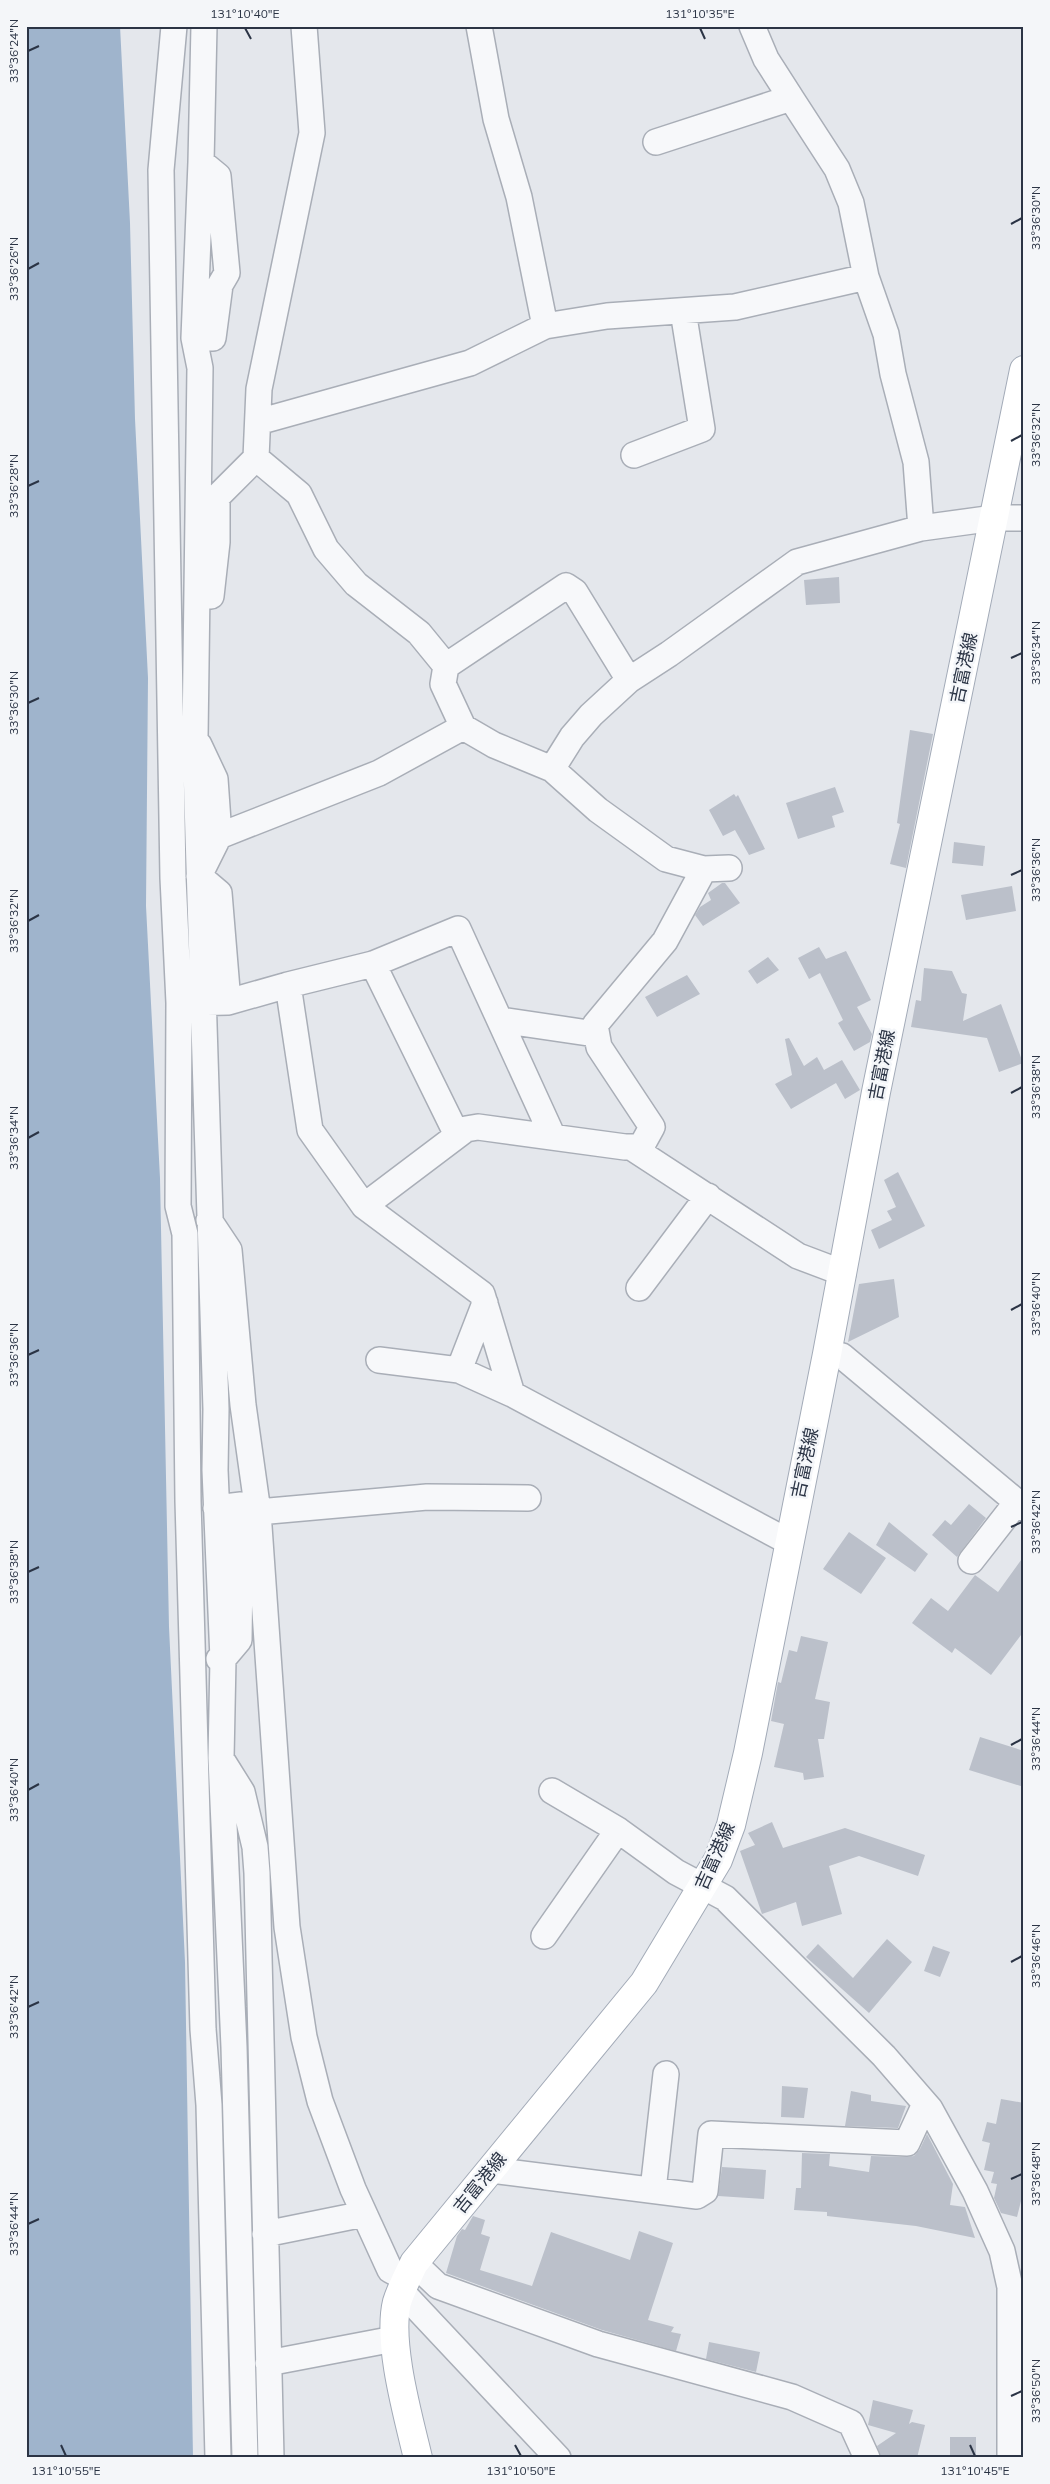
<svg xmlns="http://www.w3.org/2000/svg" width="1050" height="2484" viewBox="0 0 1050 2484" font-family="Mulish,'Noto Sans JP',sans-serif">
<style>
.water{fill:#9fb4cc}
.building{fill:#bbc0ca}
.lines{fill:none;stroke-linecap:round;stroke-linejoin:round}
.minor-casing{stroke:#a9aeb7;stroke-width:28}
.major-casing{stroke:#a3abb8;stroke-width:30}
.minor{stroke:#f7f8fa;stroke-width:25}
.major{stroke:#fff;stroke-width:28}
.ticks{fill:none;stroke:#2b3445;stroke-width:2}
.labels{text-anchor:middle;stroke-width:5;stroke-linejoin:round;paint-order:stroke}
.street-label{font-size:18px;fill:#2b3445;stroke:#f4f6f9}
.neatline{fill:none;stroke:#2b3445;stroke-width:2}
.ticks-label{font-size:12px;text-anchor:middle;fill:#2b3445}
</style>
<rect width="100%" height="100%" fill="#e4e7ec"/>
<path class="water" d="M 26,26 L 120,26 L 130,223 L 135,419 L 148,678 L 146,906 L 160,1178 L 169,1627 L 185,1962 L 193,2458 L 26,2458 Z"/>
<path class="building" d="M 839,577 L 840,603 L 806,605 L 804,580 Z
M 910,730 L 933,734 L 906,868 L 890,864 L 900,824 L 897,823 Z
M 835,787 L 844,812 L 832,816 L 835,827 L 798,839 L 786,803 Z
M 734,794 L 736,797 L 738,795 L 765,849 L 749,855 L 735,830 L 723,836 L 709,810 Z
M 954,842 L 985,846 L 983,866 L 952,863 Z
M 722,883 L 725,883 L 740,903 L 703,926 L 695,915 L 700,907 L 711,900 L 708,893 Z
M 1012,886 L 1016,911 L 966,920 L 961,895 Z
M 819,947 L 826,959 L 846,951 L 871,1000 L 857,1007 L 872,1034 L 870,1042 L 854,1051 L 838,1023 L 843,1020 L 820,973 L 809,979 L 798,958 Z
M 768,957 L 779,970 L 757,984 L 748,971 Z
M 924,968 L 952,971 L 962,993 L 967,994 L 963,1021 L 1001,1004 L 1023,1063 L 999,1072 L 987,1038 L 911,1027 L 916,1000 L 921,1001 Z
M 687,975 L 700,994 L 657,1017 L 645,997 Z
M 789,1038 L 804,1066 L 817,1057 L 824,1070 L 842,1060 L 860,1090 L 845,1099 L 836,1083 L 791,1109 L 775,1084 L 792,1075 L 785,1039 Z
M 898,1172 L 925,1226 L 879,1249 L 871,1230 L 892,1220 L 887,1211 L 896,1207 L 884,1180 Z
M 894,1279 L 899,1317 L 848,1342 L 859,1284 Z
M 969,1504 L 986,1518 L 957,1557 L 932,1535 L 945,1520 L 951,1525 Z
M 889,1522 L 928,1554 L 915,1572 L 876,1545 Z
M 849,1532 L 886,1558 L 861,1594 L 823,1569 Z
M 1024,1556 L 1024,1631 L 991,1675 L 955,1648 L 952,1653 L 912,1623 L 931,1598 L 948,1611 L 975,1575 L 998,1592 Z
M 801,1636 L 828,1642 L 815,1699 L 830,1702 L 824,1739 L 818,1739 L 824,1777 L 804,1780 L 803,1773 L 774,1767 L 784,1724 L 771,1721 L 778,1682 L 781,1683 L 789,1650 L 797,1652 Z
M 980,1737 L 1024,1751 L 1024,1787 L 969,1770 Z
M 772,1822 L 783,1848 L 845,1828 L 925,1855 L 918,1876 L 859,1856 L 829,1866 L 842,1914 L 802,1926 L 796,1902 L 762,1914 L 740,1851 L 755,1845 L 748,1833 Z
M 887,1939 L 912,1962 L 869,2013 L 806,1957 L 818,1944 L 853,1978 Z
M 933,1946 L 950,1952 L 940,1977 L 924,1971 Z
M 782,2086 L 808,2088 L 804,2118 L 781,2117 Z
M 851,2091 L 871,2095 L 871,2101 L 906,2106 L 898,2128 L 845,2126 Z
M 1001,2099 L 1024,2103 L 1024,2189 L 1017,2217 L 1001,2213 L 994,2198 L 997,2184 L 991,2183 L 994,2172 L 984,2170 L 990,2143 L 982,2141 L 987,2122 L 996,2124 Z
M 927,2134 L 953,2184 L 950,2205 L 965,2207 L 975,2238 L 916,2226 L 827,2216 L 827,2212 L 794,2210 L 796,2188 L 801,2188 L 802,2153 L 830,2154 L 829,2166 L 869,2172 L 871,2156 L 906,2157 L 914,2156 L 920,2149 Z
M 722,2167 L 766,2170 L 764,2199 L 718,2196 Z
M 473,2216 L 485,2220 L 481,2234 L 490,2237 L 480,2270 L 532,2286 L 551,2232 L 630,2260 L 639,2231 L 673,2243 L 648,2320 L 674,2327 L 671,2332 L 681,2334 L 676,2351 L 602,2330 L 446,2273 L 457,2236 L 462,2229 L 465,2230 Z
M 709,2342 L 760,2352 L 756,2372 L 706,2359 Z
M 873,2400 L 913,2410 L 909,2424 L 912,2422 L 925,2425 L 917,2458 L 881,2458 L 877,2446 L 896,2433 L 868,2425 Z
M 950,2437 L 976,2437 L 976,2458 L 950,2458 Z"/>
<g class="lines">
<defs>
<path id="minor" d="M 174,26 L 161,170 L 173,878 L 179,1003 L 178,1206 L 185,1234 L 188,1501 L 203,2029 L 209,2105 L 218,2458
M 204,26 L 201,162 L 194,338 L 200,368 L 195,737 L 216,1409 L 215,1470 L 223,1659 L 221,1758 L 234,2047 L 245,2458
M 304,26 L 312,133 L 259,389 L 256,458 L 299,494 L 326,549 L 356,584 L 419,633 L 446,666 L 443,684 L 463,727 L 494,745 L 552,769 L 572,737 L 591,715 L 629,680 L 669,654 L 797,562 L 921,528 L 994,518 L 1024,518
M 479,26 L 496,119 L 519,197 L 545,326
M 791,98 L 837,169 L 851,203 L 866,277 L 886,334 L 893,374 L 916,462 L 921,528
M 656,142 L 791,98 L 766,59 L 752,26
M 194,338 L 213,338 L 220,285 L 227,273 L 218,176 L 201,162
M 258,422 L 470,363 L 545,326 L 607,316 L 735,307 L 866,277
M 634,455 L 702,429 L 683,311
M 211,596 L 217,542 L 217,497 L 256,458
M 446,666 L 566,586 L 575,592 L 629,680
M 199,745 L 215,779 L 219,836 L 199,876 L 219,893 L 228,1002
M 552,769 L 598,810 L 666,859 L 704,869
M 219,836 L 379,773 L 463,727
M 373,964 L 457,1135
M 288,985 L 373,964 L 458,929 L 553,1137
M 186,1003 L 228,1002 L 288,985 L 310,1130 L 364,1206 L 482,1294 L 512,1394
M 500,1020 L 595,1034
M 631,1147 L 798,1256 L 843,1273
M 364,1206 L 466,1129 L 478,1127 L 625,1147 L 641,1147 L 652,1127 L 599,1047 L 595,1025 L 665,941 L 704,869 L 729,868
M 209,1220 L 229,1250 L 243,1405 L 258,1512 L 287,1927 L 304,2037 L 320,2101 L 353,2189 L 390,2270 L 407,2279
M 639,1288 L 708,1196
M 827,1354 L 842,1356 L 1024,1508
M 379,1360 L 459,1370 L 512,1394 L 789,1542
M 459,1370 L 485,1303
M 216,1508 L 241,1505 L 258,1512 L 427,1497 L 528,1498
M 971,1561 L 1017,1502
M 219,1659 L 223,1659 L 239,1640 L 241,1505
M 222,1760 L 242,1792 L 255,1847 L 257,1873 L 271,2458
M 552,1791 L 618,1830 L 676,1872 L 725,1898 L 884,2056 L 930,2109 L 975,2191 L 1002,2251 L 1010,2287 L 1010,2458
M 544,1936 L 618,1830
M 491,2170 L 697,2196 L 705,2191 L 711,2134 L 907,2143 L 925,2104
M 653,2190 L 666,2074
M 265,2234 L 364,2214
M 414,2263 L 438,2286 L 598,2344 L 792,2397 L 851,2423 L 867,2458
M 401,2291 L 558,2458
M 268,2363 L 394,2339"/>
<path id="major" d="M 418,2458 C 408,2416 387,2342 397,2302 C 401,2289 408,2276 414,2263 L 644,1983 L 718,1860 L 731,1825 L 748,1753 L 827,1354 L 876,1092 L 1024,370"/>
</defs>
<use href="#minor" class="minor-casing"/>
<use href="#major" class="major-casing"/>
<use href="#minor" class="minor"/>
<use href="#major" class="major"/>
</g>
<path class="ticks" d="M 245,28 L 251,39M 700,28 L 705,39M 28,51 L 39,46M 1011,224 L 1022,218M 28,269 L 39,263M 1011,441 L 1022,435M 28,486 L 39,481M 1011,658 L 1022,653M 28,703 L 39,698M 1011,875 L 1022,870M 28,921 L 39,915M 1011,1093 L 1022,1087M 28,1138 L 39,1132M 1011,1310 L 1022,1304M 28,1355 L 39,1350M 1011,1527 L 1022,1522M 28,1572 L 39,1567M 1011,1745 L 1022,1739M 28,1790 L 39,1784M 1011,1962 L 1022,1956M 28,2007 L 39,2002M 1011,2179 L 1022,2174M 28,2224 L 39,2219M 1011,2396 L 1022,2391M 61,2445 L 66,2456M 515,2445 L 521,2456M 970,2445 L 975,2456"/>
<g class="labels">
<g class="street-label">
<text transform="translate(964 668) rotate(-78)" y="6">吉富港線</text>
<text transform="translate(882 1065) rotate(-79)" y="6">吉富港線</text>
<text transform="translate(805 1463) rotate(-78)" y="6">吉富港線</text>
<text transform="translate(715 1856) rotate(-66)" y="6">吉富港線</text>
<text transform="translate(480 2183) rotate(-51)" y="6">吉富港線</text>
</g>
</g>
<rect width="1050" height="2484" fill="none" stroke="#f4f6f9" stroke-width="55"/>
<rect x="28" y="28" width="994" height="2428" class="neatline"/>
<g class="ticks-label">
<text x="245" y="18">131°10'40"E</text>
<text x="700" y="18">131°10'35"E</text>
<text transform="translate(14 51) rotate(-90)" y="4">33°36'24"N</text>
<text transform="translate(1036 218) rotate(-90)" y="4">33°36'30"N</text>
<text transform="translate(14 269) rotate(-90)" y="4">33°36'26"N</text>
<text transform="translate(1036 435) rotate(-90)" y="4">33°36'32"N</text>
<text transform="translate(14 486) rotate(-90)" y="4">33°36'28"N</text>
<text transform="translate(1036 653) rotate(-90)" y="4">33°36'34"N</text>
<text transform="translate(14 703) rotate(-90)" y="4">33°36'30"N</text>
<text transform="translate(1036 870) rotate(-90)" y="4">33°36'36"N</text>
<text transform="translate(14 921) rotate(-90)" y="4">33°36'32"N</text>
<text transform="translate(1036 1087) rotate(-90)" y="4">33°36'38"N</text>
<text transform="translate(14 1138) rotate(-90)" y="4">33°36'34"N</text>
<text transform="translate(1036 1304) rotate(-90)" y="4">33°36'40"N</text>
<text transform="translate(14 1355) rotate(-90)" y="4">33°36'36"N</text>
<text transform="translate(1036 1522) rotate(-90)" y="4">33°36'42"N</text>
<text transform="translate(14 1572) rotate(-90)" y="4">33°36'38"N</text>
<text transform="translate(1036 1739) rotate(-90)" y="4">33°36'44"N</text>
<text transform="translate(14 1790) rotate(-90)" y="4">33°36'40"N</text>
<text transform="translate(1036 1956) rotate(-90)" y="4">33°36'46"N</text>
<text transform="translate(14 2007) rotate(-90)" y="4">33°36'42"N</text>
<text transform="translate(1036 2174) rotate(-90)" y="4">33°36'48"N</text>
<text transform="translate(14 2224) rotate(-90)" y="4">33°36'44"N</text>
<text transform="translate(1036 2391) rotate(-90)" y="4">33°36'50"N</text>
<text x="66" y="2475">131°10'55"E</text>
<text x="521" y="2475">131°10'50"E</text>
<text x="975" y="2475">131°10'45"E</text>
</g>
</svg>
